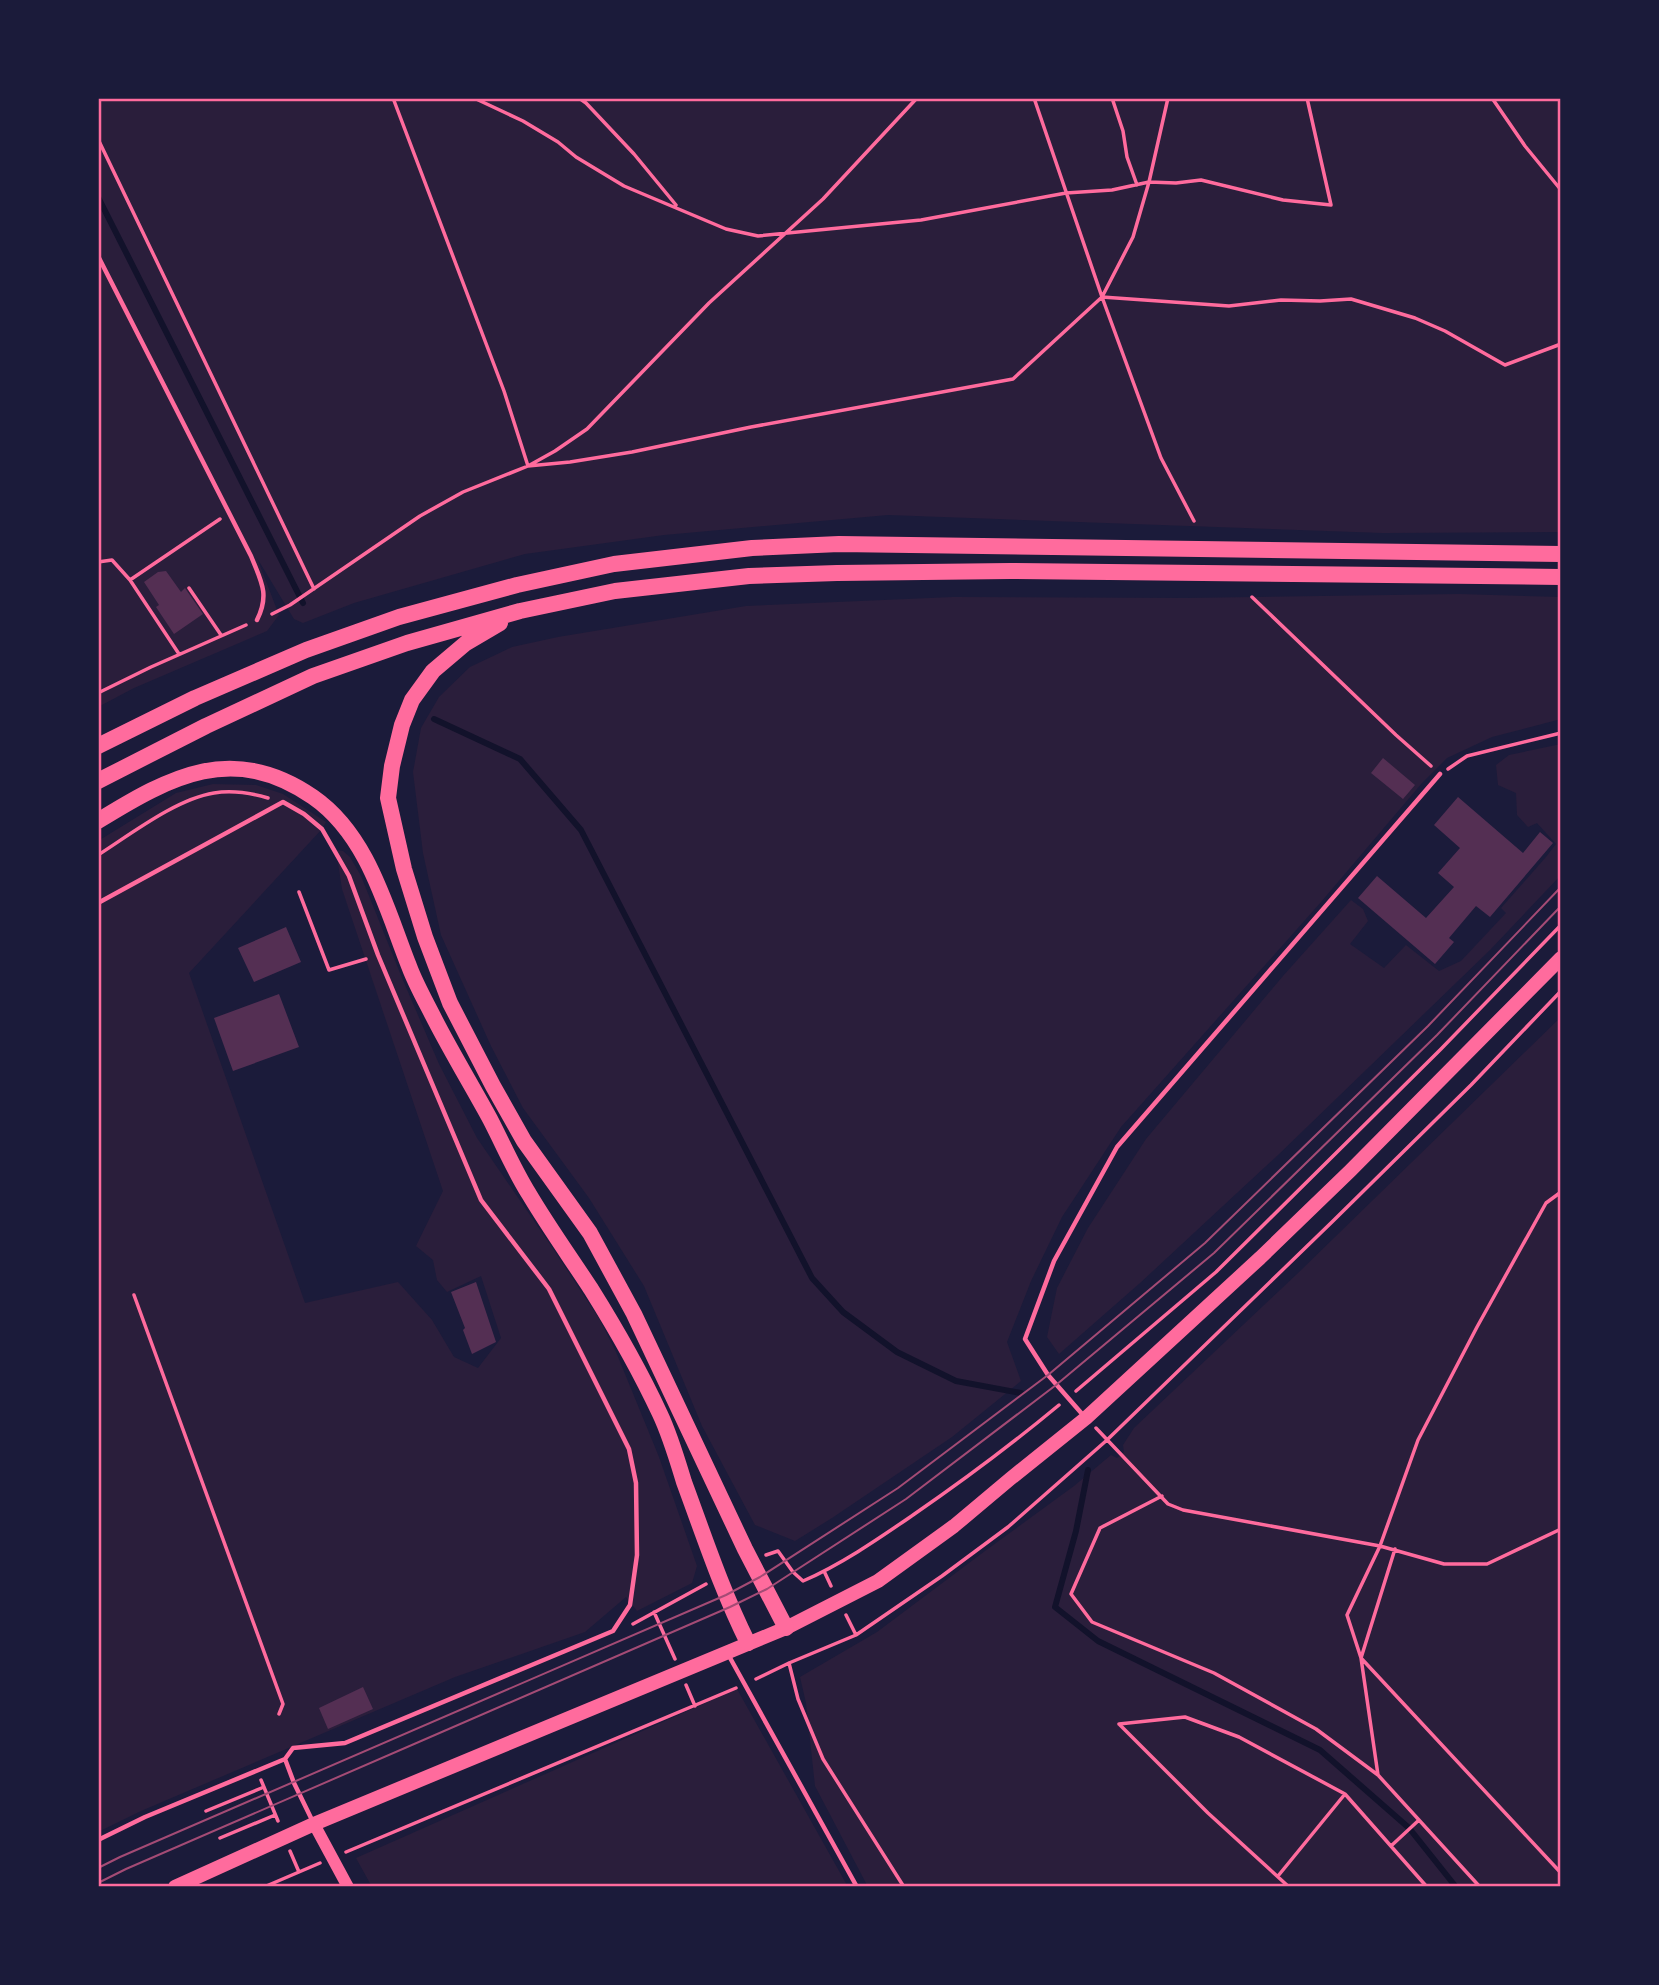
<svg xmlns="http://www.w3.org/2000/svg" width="1659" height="1985" viewBox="0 0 1659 1985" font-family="Overpass,sans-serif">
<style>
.green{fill:#2a1e3b}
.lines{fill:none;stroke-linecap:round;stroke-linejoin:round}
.stream{stroke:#12122b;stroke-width:6}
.building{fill:#542f53}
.path{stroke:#ff6b9d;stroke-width:3.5}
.service{stroke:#ff6b9d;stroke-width:4.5}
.tertiary{stroke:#ff6b9d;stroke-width:12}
.secondary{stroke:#ff6b9d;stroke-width:14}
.trunk{stroke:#ff6b9d;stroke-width:16}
.tram{stroke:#a44b75;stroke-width:2}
.neatline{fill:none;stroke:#ff6b9d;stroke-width:2.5}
</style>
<rect width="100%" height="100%" fill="#1b1b3a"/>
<path class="green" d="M 98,98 L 1561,98 L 1561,532 L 1383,533 L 888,515 L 664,535 L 525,554 L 354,603 L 303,623 L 294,619 L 257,558 L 279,615 L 267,631 L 134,688 L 98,707 Z
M 1459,594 L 1561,597 L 1561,719 L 1492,737 L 1447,758 L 1422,783 L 1321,902 L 1121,1127 L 1062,1217 L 1031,1281 L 1007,1342 L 1021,1381 L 952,1437 L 832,1518 L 795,1541 L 755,1525 L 702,1426 L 644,1286 L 589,1198 L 523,1108 L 491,1046 L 441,935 L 423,853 L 413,772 L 421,728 L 439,697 L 470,667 L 512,647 L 558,637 L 746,606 L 953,597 L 1186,598 Z
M 1561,744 L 1561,875 L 1490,950 L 1278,1155 L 1140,1283 L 1059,1354 L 1047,1337 L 1057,1288 L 1088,1228 L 1146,1139 L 1283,976 L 1351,900 L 1363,909 L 1368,921 L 1350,944 L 1384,968 L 1406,945 L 1439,971 L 1461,961 L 1506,913 L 1501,908 L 1546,857 L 1556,844 L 1537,823 L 1528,827 L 1517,815 L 1516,793 L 1498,785 L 1496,765 L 1509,755 Z
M 213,784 L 256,785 L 283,794 L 326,822 L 322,829 L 189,973 L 305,1303 L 398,1282 L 432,1320 L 454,1357 L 478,1368 L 501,1338 L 481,1276 L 447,1292 L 437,1280 L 433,1260 L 416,1246 L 443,1191 L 342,889 L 336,850 L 343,851 L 350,857 L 361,876 L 402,978 L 439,1064 L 477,1138 L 552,1247 L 600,1320 L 616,1352 L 659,1457 L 697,1566 L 692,1583 L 637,1611 L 626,1597 L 585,1632 L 455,1677 L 141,1811 L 98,1832 L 98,841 L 176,793 Z
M 1561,1017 L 1561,1887 L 868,1887 L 815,1786 L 806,1703 L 800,1677 L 877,1632 L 985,1551 L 1074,1486 L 1111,1455 L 1117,1458 L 1124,1452 L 1123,1445 L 1134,1428 L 1297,1274 Z
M 737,1689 L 848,1887 L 372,1887 L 356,1858 Z"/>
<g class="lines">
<path class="stream" d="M 98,197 L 303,603
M 434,719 L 520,759 L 581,830 L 812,1278 L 843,1312 L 897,1352 L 956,1381 L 1021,1393
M 1088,1470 L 1076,1531 L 1055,1607 L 1098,1641 L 1320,1750 L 1409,1828 L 1456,1887"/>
</g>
<path class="building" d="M 166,571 L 181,592 L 185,588 L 203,614 L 174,634 L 156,607 L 159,605 L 144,582 L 158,572 Z
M 1383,758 L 1415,785 L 1403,799 L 1371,773 Z
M 1458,797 L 1523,853 L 1540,832 L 1553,843 L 1490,917 L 1476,906 L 1449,938 L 1454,942 L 1435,964 L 1358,898 L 1377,876 L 1426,918 L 1454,887 L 1438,873 L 1460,848 L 1434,825 Z
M 286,927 L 301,962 L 254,982 L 238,948 Z
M 279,994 L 299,1047 L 233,1071 L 214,1018 Z
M 476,1282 L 496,1342 L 472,1354 L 463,1330 L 465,1328 L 451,1292 Z
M 363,1687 L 373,1709 L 328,1729 L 319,1708 Z"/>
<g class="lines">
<path class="path" d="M 393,98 L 504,391 L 528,466 L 570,462 L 632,452 L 751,427 L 1013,379 L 1102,297 L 1133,237 L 1149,182 L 1168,98
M 474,98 L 523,121 L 558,142 L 576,157 L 624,186 L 726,229 L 758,236 L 921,220 L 1066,193 L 1112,190 L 1149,182 L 1176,183 L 1201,180 L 1283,200 L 1331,205 L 1307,98
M 579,98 L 586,103 L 634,154 L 676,205
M 1034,98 L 1102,297 L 1161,458 L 1194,521
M 1112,98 L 1123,131 L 1127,157 L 1137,185
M 1492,98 L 1525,146 L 1561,190
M 98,139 L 314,589
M 1102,297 L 1229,306 L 1281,300 L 1320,301 L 1351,299 L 1415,318 L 1445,331 L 1505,365 L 1561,344
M 98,562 L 112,560 L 130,580 L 220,519
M 130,580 L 179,654
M 189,588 L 221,635
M 1252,597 L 1396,735 L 1431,766
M 272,614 L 290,605 L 420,516 L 463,492 L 528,466 L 555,451 L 587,429 L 709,303 L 823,199 L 917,98
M 98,693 L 151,667 L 246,625
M 1448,769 L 1467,756 L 1561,733
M 98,855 C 131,834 176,799 214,793 C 232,790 251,793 268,798
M 299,892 L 329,970 L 366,959
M 1561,1192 L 1546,1203 L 1477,1327 L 1418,1440 L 1380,1546 L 1347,1615 L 1361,1658 L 1561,1873
M 134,1295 L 283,1704 L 279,1714
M 1076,1391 L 1216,1272 L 1441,1049 L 1561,925
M 1096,1428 L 1168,1504 L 1183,1510 L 1380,1546 L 1444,1564 L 1487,1564 L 1561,1529
M 1162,1496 L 1100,1528 L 1071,1594 L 1092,1622 L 1214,1673 L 1316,1729 L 1378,1775 L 1480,1887
M 766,1555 L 778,1551 L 793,1572 L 803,1581 C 842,1564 878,1539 913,1515 C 964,1480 1012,1444 1059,1405
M 824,1571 L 831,1586
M 654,1612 L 675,1659
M 846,1615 L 856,1635
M 633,1624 L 706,1584
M 789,1663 L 798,1699 L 823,1759 L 904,1887
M 756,1679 L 789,1663 L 856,1635 L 942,1576 L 1008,1527 L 1107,1440 L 1333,1221 L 1471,1085 L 1561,991
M 686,1685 L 695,1706
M 1119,1724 L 1185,1717 L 1239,1737 L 1345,1794 L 1427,1887
M 1119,1724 L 1208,1813 L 1289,1887
M 1378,1775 L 1361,1658 L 1395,1549
M 261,1780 L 278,1821
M 206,1811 L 264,1787
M 220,1838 L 275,1815
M 1391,1846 L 1419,1820
M 290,1851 L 299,1872
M 346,1852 L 736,1688
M 1278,1876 L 1345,1794
M 264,1887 L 320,1863"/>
<path class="service" d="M 98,256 L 251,556 C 261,581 270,594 257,620
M 98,903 L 283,802 L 304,814 L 322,829 L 349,876 L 378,955 L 481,1200 L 549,1289 L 629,1449 L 636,1483 L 637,1555 L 630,1605 L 613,1631 L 345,1743 L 293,1748 L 285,1759 L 145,1817 L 98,1840
M 1083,1415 L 1048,1375 L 1025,1339 L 1054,1261 L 1117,1147 L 1440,774
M 729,1656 L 857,1887
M 285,1759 L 294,1783 L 312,1820"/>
<path class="tertiary" d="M 314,1824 L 348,1887"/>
<path class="secondary" d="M 175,1887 L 314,1824 L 786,1628 L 878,1581 L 954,1526 L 1010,1479 L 1086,1418 L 1260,1258 L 1350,1171 L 1561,958"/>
<path class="trunk" d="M 500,623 L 466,643 L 433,671 L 412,700 L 402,725 L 392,766 L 388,798 L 404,869 L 425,937 L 450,1003 L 493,1086 L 524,1141 L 590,1233 L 634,1314 L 745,1549 L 786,1628
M 98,746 L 195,698 L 306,650 L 399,617 L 517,585 L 614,564 L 752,548 L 839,544 L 1561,554
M 98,781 L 206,726 L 313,676 L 407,643 L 520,611 L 615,591 L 749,576 L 837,573 L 1010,571 L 1561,577
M 98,821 C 171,776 233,742 313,797 C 368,835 386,908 409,966 C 416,985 426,1002 435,1020 C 452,1053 472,1086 490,1119 C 503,1144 514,1170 529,1194 C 548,1226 570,1257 591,1289 C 616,1329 640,1371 660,1414 C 670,1435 677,1459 684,1482 C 704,1536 722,1591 748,1643"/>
<path class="tram" d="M 98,1868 L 120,1857 C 322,1771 523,1682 726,1595 L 760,1577 L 898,1488 L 1048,1375 L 1205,1243 L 1428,1026 L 1561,887
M 98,1883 L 126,1869 C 327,1781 529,1695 730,1607 L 767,1589 L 906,1499 L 1056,1385 L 1214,1253 L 1437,1035 L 1561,906"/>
</g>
<rect width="1659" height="1985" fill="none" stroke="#1b1b3a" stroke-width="200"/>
<rect x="100" y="100" width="1459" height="1785" class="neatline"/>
</svg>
